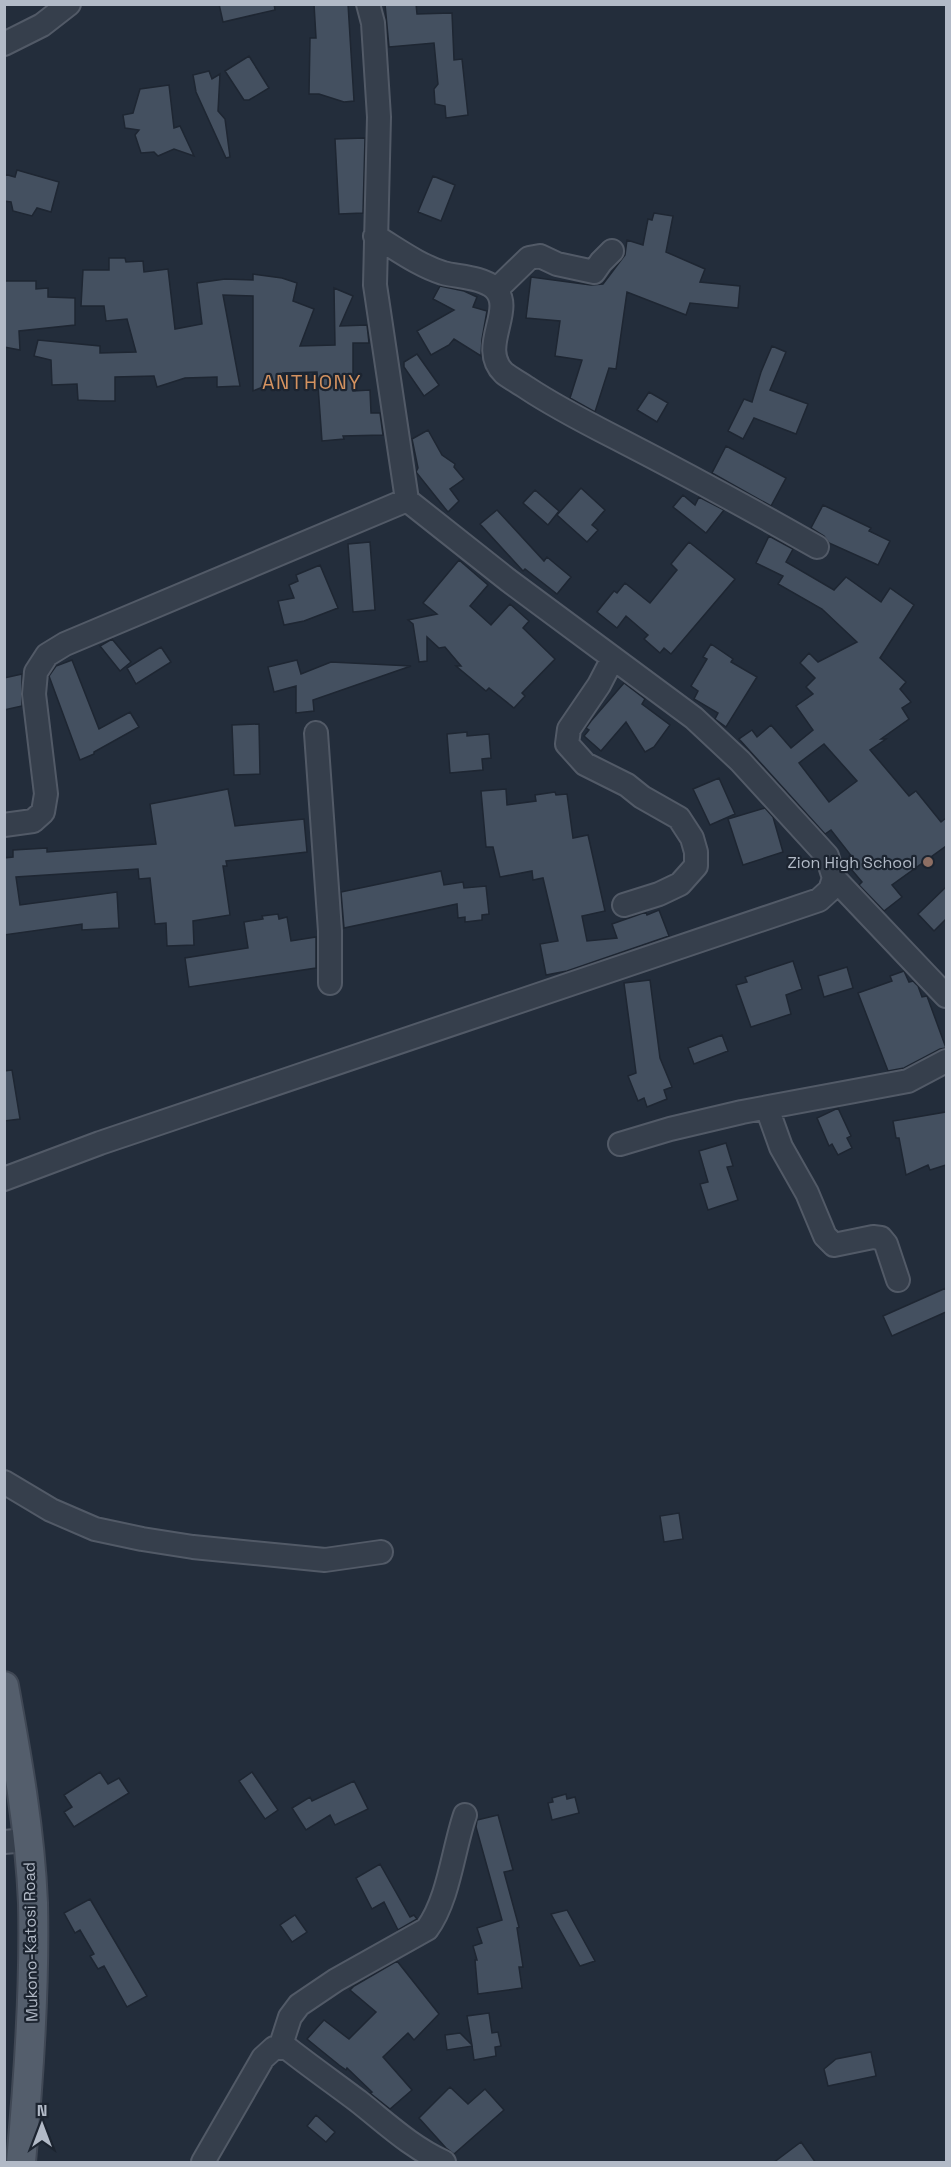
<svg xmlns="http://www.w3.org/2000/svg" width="951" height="2167" viewBox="0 0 951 2167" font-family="'Space Grotesk',sans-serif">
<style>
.building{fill:#445060;stroke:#1e2632;stroke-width:1.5;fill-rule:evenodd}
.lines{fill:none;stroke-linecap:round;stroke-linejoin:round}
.minor-casing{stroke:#525a67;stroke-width:26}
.major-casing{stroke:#404855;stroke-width:32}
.minor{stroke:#363f4c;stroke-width:22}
.major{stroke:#545e6c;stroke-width:28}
.education-dot{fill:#8d6e63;stroke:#1c2430;stroke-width:2}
.labels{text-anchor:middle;stroke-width:4.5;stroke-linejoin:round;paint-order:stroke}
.poi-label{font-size:16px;fill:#b2bac7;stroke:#1c2430;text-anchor:end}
.street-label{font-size:16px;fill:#b2bac7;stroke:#1c2430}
.quarter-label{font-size:20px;letter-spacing:1.5px;fill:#d49260;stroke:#1c2430}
</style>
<rect width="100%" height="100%" fill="#232d3b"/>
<path class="building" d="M 219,4 L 274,4 L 275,10 L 223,22 Z
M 314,4 L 348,4 L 354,101 L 344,102 L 319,94 L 309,94 L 310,38 L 316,38 Z
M 385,4 L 416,4 L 417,14 L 452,13 L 454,60 L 462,59 L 468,115 L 446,118 L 445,106 L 435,104 L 434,89 L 438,84 L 434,43 L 389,47 Z
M 249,56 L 269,88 L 249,100 L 244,100 L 225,71 Z
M 209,71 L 212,79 L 220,74 L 218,111 L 225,119 L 230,157 L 226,158 L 196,92 L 193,75 Z
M 169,85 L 174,128 L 180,126 L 194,156 L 174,149 L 158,156 L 154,152 L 141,153 L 135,135 L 139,130 L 125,128 L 123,115 L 133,113 L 140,89 Z
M 365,138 L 363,213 L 339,214 L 335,139 Z
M 17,170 L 59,182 L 51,212 L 37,208 L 32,216 L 13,211 L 11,202 L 4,201 L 4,174 L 15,177 Z
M 433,176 L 455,185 L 441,221 L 418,212 Z
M 654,213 L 673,216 L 666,252 L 705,269 L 700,282 L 740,286 L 738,308 L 690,303 L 686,315 L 627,292 L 616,369 L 609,368 L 595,412 L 570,398 L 582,360 L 555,356 L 560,321 L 526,318 L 531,277 L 591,285 L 603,284 L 625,255 L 627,240 L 643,245 L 648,219 L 652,220 Z
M 109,258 L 125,258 L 126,262 L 143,261 L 144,272 L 168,269 L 175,329 L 202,324 L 197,283 L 225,279 L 253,280 L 253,274 L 282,278 L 297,283 L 293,301 L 314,309 L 300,346 L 335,345 L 334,288 L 353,296 L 340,326 L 367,325 L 369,343 L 353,343 L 353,391 L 370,390 L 371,413 L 380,413 L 383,435 L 343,436 L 344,439 L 322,441 L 317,372 L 283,373 L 285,378 L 253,391 L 253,296 L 223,295 L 240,386 L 217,387 L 217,377 L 185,378 L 157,387 L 154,376 L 115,377 L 115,401 L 100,401 L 78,400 L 77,384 L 52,385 L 51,360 L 34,356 L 38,340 L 100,346 L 100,353 L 136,352 L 127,319 L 106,321 L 104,306 L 81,306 L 83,270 L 109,270 Z
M 4,281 L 36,281 L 36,289 L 48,288 L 48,297 L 75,298 L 75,325 L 19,331 L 20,350 L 4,347 Z
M 440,286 L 464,291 L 477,297 L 473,307 L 487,311 L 482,339 L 481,356 L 454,339 L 449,345 L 431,355 L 417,331 L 454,310 L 433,299 Z
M 772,346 L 786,352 L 770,390 L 808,404 L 796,434 L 754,418 L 743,439 L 728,431 L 744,399 L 752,402 L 761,372 Z
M 417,354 L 439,385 L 424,396 L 404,367 L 404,362 Z
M 649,392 L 668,403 L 657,422 L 637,410 Z
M 428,430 L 442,455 L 455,464 L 454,467 L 464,479 L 450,489 L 459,501 L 448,512 L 416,472 L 418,468 L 412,439 Z
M 726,446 L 786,478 L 771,506 L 712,473 Z
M 581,488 L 605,510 L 592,525 L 598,530 L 587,542 L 557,515 Z
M 535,490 L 559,511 L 548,525 L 523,503 Z
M 683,495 L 695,505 L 699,497 L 724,510 L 706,533 L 673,507 Z
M 823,505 L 871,528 L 869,531 L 890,541 L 878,565 L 829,543 L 824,536 L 811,528 Z
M 497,510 L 544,561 L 547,557 L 571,577 L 557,594 L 525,569 L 523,571 L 480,524 Z
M 769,536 L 793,549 L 786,562 L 834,590 L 846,577 L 881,602 L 890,588 L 914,605 L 880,658 L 906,682 L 900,689 L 911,702 L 902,708 L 909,719 L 881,739 L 886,739 L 870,750 L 909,796 L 916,791 L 941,822 L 946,818 L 946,846 L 892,885 L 902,897 L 884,911 L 859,885 L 862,882 L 846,863 L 853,858 L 831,830 L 825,834 L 739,739 L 752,730 L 757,737 L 771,725 L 791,748 L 813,730 L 796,706 L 813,694 L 806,687 L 815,678 L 800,663 L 809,653 L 818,662 L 857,642 L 822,609 L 778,584 L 783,576 L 756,563 ZM 824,744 L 857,781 L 829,802 L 799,763 Z
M 370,542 L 375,610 L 353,612 L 348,544 Z
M 689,542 L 735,579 L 671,654 L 664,648 L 660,653 L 644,639 L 648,635 L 626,616 L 617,628 L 597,612 L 614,591 L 617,593 L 625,583 L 650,603 L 677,570 L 671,564 Z
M 459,560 L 488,585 L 470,606 L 491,625 L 510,604 L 529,621 L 523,628 L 555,659 L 522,693 L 525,696 L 514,708 L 489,688 L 486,691 L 456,666 L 461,666 L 445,647 L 439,648 L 427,637 L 427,661 L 419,662 L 413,624 L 408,620 L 437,614 L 423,603 Z
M 320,565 L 338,608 L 304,621 L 284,625 L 278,601 L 294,598 L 289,585 L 298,581 L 296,575 Z
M 112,639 L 131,662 L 120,671 L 100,646 Z
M 711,644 L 733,659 L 731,662 L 757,677 L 726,727 L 715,719 L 718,713 L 694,699 L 698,691 L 691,686 L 707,659 L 703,657 Z
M 161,647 L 171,662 L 136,684 L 127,668 Z
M 72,660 L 99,729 L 130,712 L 139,727 L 94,752 L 94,754 L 80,760 L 49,676 L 56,666 Z
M 297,660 L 301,674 L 331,662 L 411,666 L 313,700 L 314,711 L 296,713 L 296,686 L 274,692 L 268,667 Z
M 22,674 L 22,706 L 4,710 L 4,678 Z
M 624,683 L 645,699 L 642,704 L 670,725 L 654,747 L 645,752 L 626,722 L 601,751 L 584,736 L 589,730 L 586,728 L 591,721 Z
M 259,724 L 260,774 L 234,775 L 232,725 Z
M 467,732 L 467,736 L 489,734 L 491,758 L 482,759 L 483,770 L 450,773 L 447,734 Z
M 719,778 L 735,814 L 710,825 L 693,789 Z
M 228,789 L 235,826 L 304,819 L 307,852 L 226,861 L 227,866 L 223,866 L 230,915 L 193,921 L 194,945 L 167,946 L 166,923 L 155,924 L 150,878 L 139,879 L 138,869 L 16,877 L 20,905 L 117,892 L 119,928 L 82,930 L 82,924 L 4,935 L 4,858 L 13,857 L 13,850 L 47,848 L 47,852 L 156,844 L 150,804 Z
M 506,789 L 507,805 L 536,801 L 535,795 L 555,792 L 556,795 L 567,794 L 573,838 L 588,835 L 605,911 L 582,916 L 587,941 L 617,938 L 612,924 L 646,912 L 647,915 L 659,910 L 669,936 L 567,971 L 546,975 L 540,944 L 558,941 L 543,878 L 533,880 L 532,871 L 500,877 L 493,847 L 486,847 L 481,791 Z
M 765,808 L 773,817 L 783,852 L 743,865 L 728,819 Z
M 441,871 L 444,885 L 463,882 L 464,888 L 486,886 L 489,914 L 482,915 L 482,920 L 465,922 L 465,917 L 458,918 L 457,904 L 344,928 L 341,892 Z
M 946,887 L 946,919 L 934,931 L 918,914 Z
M 278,914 L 279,919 L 287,917 L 291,941 L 316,937 L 316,968 L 189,987 L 185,958 L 248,948 L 244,922 L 263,919 L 262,916 Z
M 793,961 L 802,989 L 786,995 L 791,1014 L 751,1027 L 736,985 L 747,982 L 745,977 Z
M 847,967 L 853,988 L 824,997 L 818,976 Z
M 904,971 L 909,982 L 913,981 L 918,986 L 922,997 L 927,996 L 946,1048 L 940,1049 L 904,1068 L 888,1071 L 858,993 L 892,981 L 890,976 Z
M 650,980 L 660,1058 L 672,1087 L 664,1090 L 667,1099 L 647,1107 L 644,1098 L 638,1101 L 628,1076 L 636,1073 L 624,983 Z
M 722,1035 L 728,1051 L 694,1064 L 688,1048 Z
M 12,1070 L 20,1119 L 4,1121 L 4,1071 Z
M 838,1108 L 851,1136 L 847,1138 L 852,1148 L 838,1155 L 832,1144 L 829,1146 L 817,1118 Z
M 946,1112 L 946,1165 L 930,1170 L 928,1165 L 906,1175 L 899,1138 L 896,1138 L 893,1121 Z
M 726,1143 L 733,1166 L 727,1167 L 738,1200 L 708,1210 L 700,1184 L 708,1182 L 699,1151 Z
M 946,1288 L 946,1312 L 892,1336 L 883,1316 Z
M 679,1513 L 683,1539 L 664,1542 L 660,1516 Z
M 100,1772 L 108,1784 L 119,1778 L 129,1793 L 74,1827 L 64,1812 L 72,1807 L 64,1795 Z
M 252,1772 L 278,1810 L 265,1819 L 239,1781 Z
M 354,1781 L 368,1809 L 335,1825 L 330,1815 L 306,1830 L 292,1808 L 310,1797 L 312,1801 Z
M 566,1794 L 567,1799 L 575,1797 L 579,1813 L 552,1820 L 548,1803 L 553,1802 L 552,1798 Z
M 498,1815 L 513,1870 L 504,1872 L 519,1927 L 517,1928 L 523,1967 L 519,1967 L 522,1988 L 478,1994 L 475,1960 L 477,1960 L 473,1946 L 482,1943 L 477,1928 L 502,1920 L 476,1827 L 477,1820 Z
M 380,1864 L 410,1917 L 414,1915 L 417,1919 L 398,1930 L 384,1902 L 372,1909 L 356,1878 Z
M 90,1899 L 147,1996 L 127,2007 L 104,1966 L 98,1969 L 90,1956 L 94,1954 L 80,1930 L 75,1933 L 64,1913 Z
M 567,1910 L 595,1961 L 580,1966 L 551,1914 Z
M 295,1915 L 307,1932 L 292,1942 L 280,1925 Z
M 397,1961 L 439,2014 L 414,2040 L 408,2033 L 383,2057 L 412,2090 L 390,2109 L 370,2093 L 372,2092 L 347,2068 L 346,2070 L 339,2065 L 307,2039 L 324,2020 L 349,2039 L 376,2012 L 350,1990 L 354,1986 Z
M 489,2013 L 492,2033 L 498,2032 L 501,2046 L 495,2047 L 496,2056 L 474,2060 L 472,2046 L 447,2050 L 445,2035 L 460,2033 L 472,2045 L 467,2016 Z
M 871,2052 L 876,2076 L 828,2086 L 824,2069 L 836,2059 Z
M 450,2087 L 468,2104 L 485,2089 L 504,2110 L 454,2154 L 446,2148 L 419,2118 Z
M 316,2115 L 335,2132 L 326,2142 L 307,2126 Z
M 801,2142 L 816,2163 L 773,2163 Z"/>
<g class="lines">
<defs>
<path id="minor" d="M 4,44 L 42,25 L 69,4
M 375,236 C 397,249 418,265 443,273 C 458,277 482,277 494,288 C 517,309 477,347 504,373 C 510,378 520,383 527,388 C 557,408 589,424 622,441 C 688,475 752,510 817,547
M 496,290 L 529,258 L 540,256 L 557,264 L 594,272 L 601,262 L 612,251
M 613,658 L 599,685 L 569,729 L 567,744 L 585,764 L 627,785 L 642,797 L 679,818 L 692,838 L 696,852 L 696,866 L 680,884 L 659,894 L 624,905
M 316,733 L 330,931 L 330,983
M 4,825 L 33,821 L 43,812 L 46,794 L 34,694 L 36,672 L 47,655 L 65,644 L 407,500
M 834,878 L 946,996
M 767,1108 L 781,1147 L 807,1193 L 825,1236 L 834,1245 L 873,1237 L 881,1238 L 886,1244 L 898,1280
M 620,1144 L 670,1129 L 742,1112 L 908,1081 L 946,1061
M 4,1179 L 100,1143 L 819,900 L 830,890 L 834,878 L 827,856 L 740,761 L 694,718 L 508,580 L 407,500 L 375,285 L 379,117 L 373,23 L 368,4
M 4,1482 L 51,1510 L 95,1529 L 142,1539 L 193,1547 L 325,1560 L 381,1552
M 4,1842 L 27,1840
M 280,2048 L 290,2017 L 299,2005 L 336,1980 L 427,1929 C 449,1899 453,1850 465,1815
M 203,2162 L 263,2058 L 274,2048 L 287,2048 C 310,2066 334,2083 358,2101 C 386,2123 411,2147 444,2162"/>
<path id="major" d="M 4,1686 C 17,1758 30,1830 33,1903 C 35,1990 29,2076 21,2162"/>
</defs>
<use href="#minor" class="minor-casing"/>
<use href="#major" class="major-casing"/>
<use href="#minor" class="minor"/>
<use href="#major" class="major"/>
</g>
<circle class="education-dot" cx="928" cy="862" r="6"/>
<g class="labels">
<g class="poi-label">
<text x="916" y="868">Zion High School</text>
</g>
<g class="street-label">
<text transform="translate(30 1942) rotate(-91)" y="6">Mukono-Katosi Road</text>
</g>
<g class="quarter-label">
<text x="312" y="389">ANTHONY</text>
</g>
</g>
<rect width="951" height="2167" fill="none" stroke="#b2bac7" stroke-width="12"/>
<g transform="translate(42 2125)" stroke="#1c2430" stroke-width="4.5" paint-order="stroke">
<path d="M0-4.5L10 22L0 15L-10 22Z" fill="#b2bac7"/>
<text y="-9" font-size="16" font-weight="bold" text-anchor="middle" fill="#b2bac7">N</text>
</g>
</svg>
